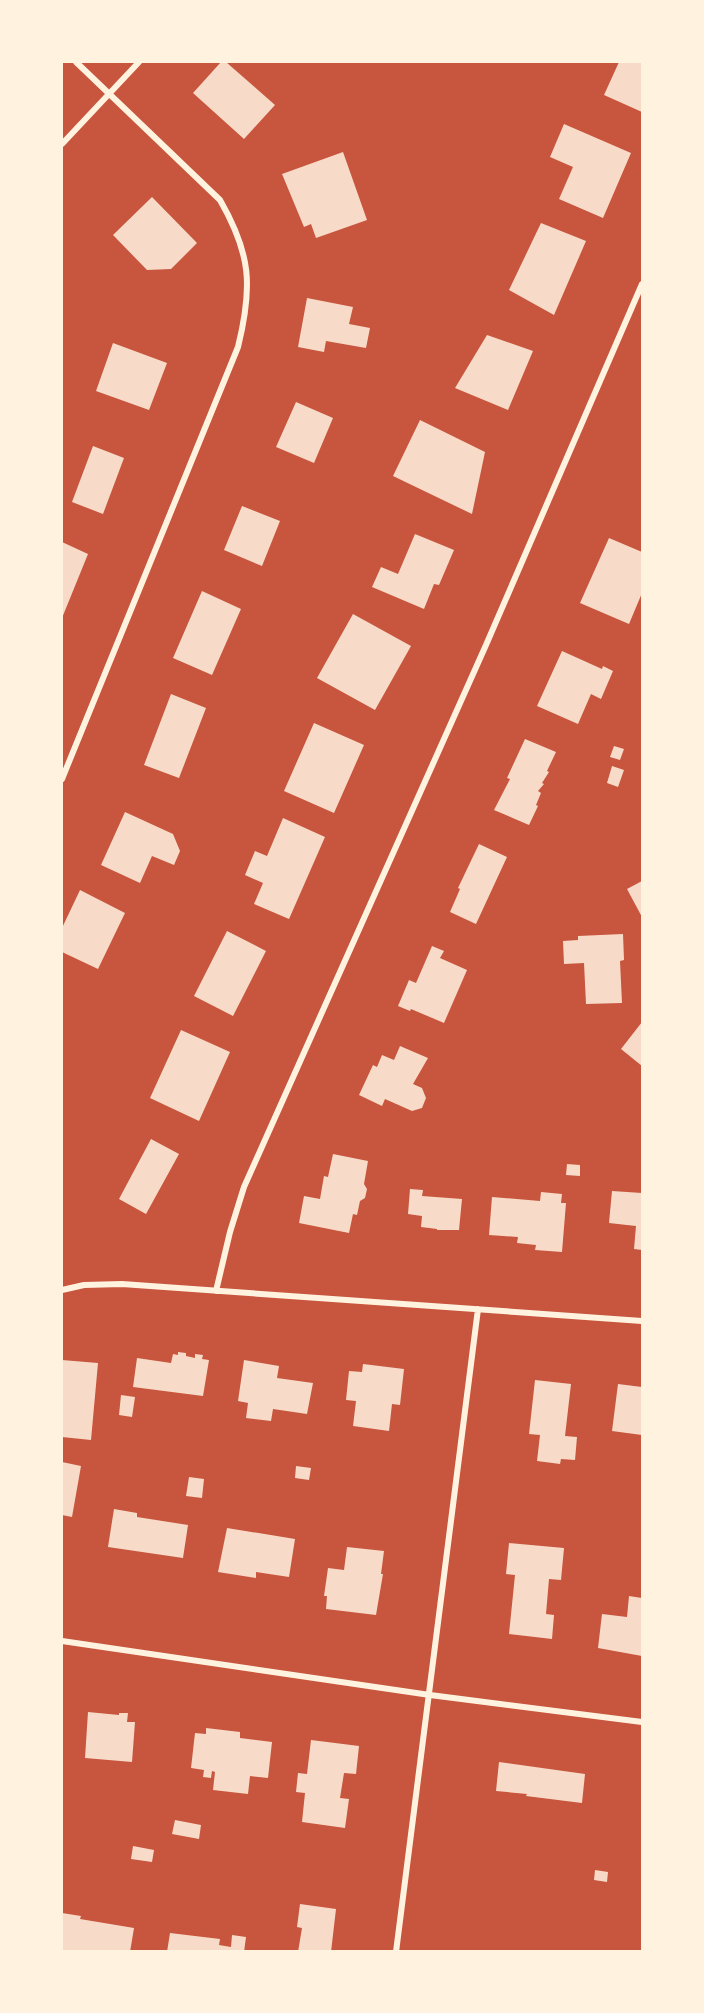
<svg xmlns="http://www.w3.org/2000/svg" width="704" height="2013" viewBox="0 0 704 2013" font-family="'Exo 2',sans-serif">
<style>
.building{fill:#f7dbc8}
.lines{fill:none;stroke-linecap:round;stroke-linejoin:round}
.minor{stroke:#fff3e0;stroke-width:6}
</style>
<rect width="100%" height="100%" fill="#c8553d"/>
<path class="building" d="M 221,62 L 226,62 L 275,105 L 244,139 L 193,93 Z
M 619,62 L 642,62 L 642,112 L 604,95 Z
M 564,124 L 631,153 L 603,218 L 559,199 L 573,167 L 550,157 Z
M 343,152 L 367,220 L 316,238 L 311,224 L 304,227 L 282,174 Z
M 152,197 L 197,243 L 171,269 L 147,270 L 113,235 Z
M 541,223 L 586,241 L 554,315 L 509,290 Z
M 307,298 L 353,307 L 349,324 L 370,328 L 366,348 L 326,341 L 324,352 L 298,347 Z
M 487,335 L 533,351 L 508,410 L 455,388 Z
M 113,343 L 167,363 L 149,410 L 96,391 Z
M 296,402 L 333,418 L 314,463 L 276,447 Z
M 420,420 L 485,452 L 472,514 L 393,476 Z
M 93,446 L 124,458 L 103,514 L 72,502 Z
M 242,506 L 280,521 L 262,566 L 224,550 Z
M 415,534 L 454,550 L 439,585 L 434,584 L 424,609 L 372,587 L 381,567 L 398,574 Z
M 609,538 L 642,552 L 642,593 L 629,624 L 580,603 Z
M 62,542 L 88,554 L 62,618 Z
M 202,591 L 241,609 L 212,675 L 173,658 Z
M 353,614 L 411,646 L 375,710 L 317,678 Z
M 562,651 L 602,669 L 603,666 L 613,671 L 601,699 L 591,694 L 578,724 L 537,706 Z
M 171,694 L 206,708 L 179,778 L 144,765 Z
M 314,723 L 364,745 L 334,813 L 284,791 Z
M 525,739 L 556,752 L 547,771 L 549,772 L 542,783 L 544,784 L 538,791 L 541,793 L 536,805 L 538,806 L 529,825 L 494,810 L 510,779 L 507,778 Z
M 614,746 L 624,749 L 620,760 L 610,757 Z
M 612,766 L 624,770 L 618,787 L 607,783 Z
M 125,812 L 173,834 L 180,851 L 174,865 L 152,856 L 140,883 L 101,865 Z
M 283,818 L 325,837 L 289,919 L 254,904 L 263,883 L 245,875 L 255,851 L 267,856 Z
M 479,844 L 507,857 L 476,924 L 450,912 L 460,889 L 458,888 Z
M 642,881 L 642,917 L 627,889 Z
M 80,890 L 125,913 L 98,969 L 62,952 L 62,928 Z
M 227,931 L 266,951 L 233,1016 L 194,996 Z
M 623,934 L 624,960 L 620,961 L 622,1003 L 586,1004 L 584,963 L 564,964 L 563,941 L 578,940 L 578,936 Z
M 432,946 L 444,951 L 440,958 L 467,970 L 444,1023 L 411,1009 L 410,1011 L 398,1006 L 409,980 L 416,983 Z
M 642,1022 L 642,1066 L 621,1049 Z
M 181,1030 L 230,1052 L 199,1121 L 150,1098 Z
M 400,1046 L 428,1058 L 413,1084 L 422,1088 L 426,1098 L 422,1108 L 412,1111 L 385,1099 L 382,1106 L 359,1095 L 373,1065 L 377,1067 L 382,1055 L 394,1060 Z
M 151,1139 L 179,1154 L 146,1214 L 119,1199 Z
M 333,1154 L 368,1161 L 364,1184 L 367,1189 L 365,1198 L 360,1201 L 357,1215 L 353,1214 L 349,1233 L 299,1223 L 304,1196 L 320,1199 L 324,1176 L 328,1177 Z
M 567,1164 L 580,1165 L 580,1176 L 566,1175 Z
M 410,1189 L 423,1190 L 422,1196 L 462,1199 L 459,1230 L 437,1230 L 437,1229 L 421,1227 L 422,1216 L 408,1214 Z
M 612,1191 L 642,1193 L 642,1250 L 634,1249 L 636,1226 L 609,1223 Z
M 541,1192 L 562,1194 L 561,1203 L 566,1203 L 562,1252 L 535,1250 L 536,1245 L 517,1243 L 518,1237 L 489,1235 L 492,1197 L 540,1201 Z
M 178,1352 L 186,1353 L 186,1356 L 195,1358 L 195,1354 L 203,1355 L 202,1359 L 209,1360 L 203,1396 L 133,1387 L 137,1358 L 171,1363 L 173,1354 L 178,1355 Z
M 62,1360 L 98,1363 L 91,1440 L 62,1437 Z
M 244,1360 L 279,1366 L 277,1378 L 313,1383 L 307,1414 L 273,1409 L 271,1421 L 246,1418 L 248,1403 L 238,1401 Z
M 363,1364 L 404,1369 L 400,1405 L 392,1404 L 389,1431 L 353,1426 L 356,1401 L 346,1400 L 349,1371 L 362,1372 Z
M 535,1380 L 571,1384 L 565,1436 L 577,1437 L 575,1460 L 561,1459 L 560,1464 L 537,1461 L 540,1435 L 529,1434 Z
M 618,1384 L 642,1387 L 642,1435 L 612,1431 Z
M 121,1395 L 135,1397 L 132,1417 L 119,1415 Z
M 62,1462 L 81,1466 L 72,1517 L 62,1515 Z
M 296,1466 L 311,1468 L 309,1480 L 295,1478 Z
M 189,1477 L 204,1479 L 202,1498 L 186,1496 Z
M 114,1509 L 137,1513 L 137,1517 L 188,1525 L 183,1558 L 108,1547 Z
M 227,1528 L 295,1539 L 289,1577 L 256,1572 L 256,1578 L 218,1572 Z
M 509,1543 L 564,1548 L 561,1580 L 549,1579 L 546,1614 L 554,1615 L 552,1639 L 509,1634 L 515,1575 L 506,1574 Z
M 347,1547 L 384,1551 L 381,1574 L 383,1574 L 376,1615 L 326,1609 L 327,1596 L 324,1596 L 328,1568 L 344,1570 Z
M 629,1596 L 642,1598 L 642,1656 L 598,1648 L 602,1614 L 627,1617 Z
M 88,1712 L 119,1715 L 119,1713 L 128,1713 L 127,1722 L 135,1722 L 132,1762 L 85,1758 Z
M 206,1728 L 240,1732 L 240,1738 L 272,1742 L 268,1778 L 250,1776 L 248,1794 L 213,1790 L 215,1772 L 212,1771 L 211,1778 L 203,1777 L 204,1770 L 191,1768 L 195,1733 L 206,1734 Z
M 311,1740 L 359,1746 L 356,1774 L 344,1773 L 340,1798 L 349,1799 L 345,1828 L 302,1822 L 305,1793 L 296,1792 L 298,1773 L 307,1774 Z
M 499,1762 L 585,1774 L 582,1803 L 526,1796 L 527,1794 L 496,1791 Z
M 175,1820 L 201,1825 L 199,1839 L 172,1834 Z
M 133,1846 L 154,1850 L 152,1862 L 131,1859 Z
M 595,1870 L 608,1872 L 607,1882 L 594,1880 Z
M 300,1904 L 336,1909 L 331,1952 L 298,1952 L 302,1928 L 297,1927 Z
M 62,1913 L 81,1916 L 80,1919 L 134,1928 L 130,1952 L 62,1952 Z
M 170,1933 L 220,1939 L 219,1945 L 231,1947 L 232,1935 L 246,1937 L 244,1952 L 167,1952 Z"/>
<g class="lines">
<path class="minor" d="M 62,144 L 139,62
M 62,779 L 238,347 C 253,286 251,254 220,200 L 76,62
M 62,1290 L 84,1285 L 122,1284 L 642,1321
M 216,1291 L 230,1232 L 244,1187 L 486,645 L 642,284
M 62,1641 L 430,1695 L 642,1722
M 396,1952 L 478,1309"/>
</g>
<rect width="704" height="2013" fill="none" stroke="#fff3e0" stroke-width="126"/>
</svg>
